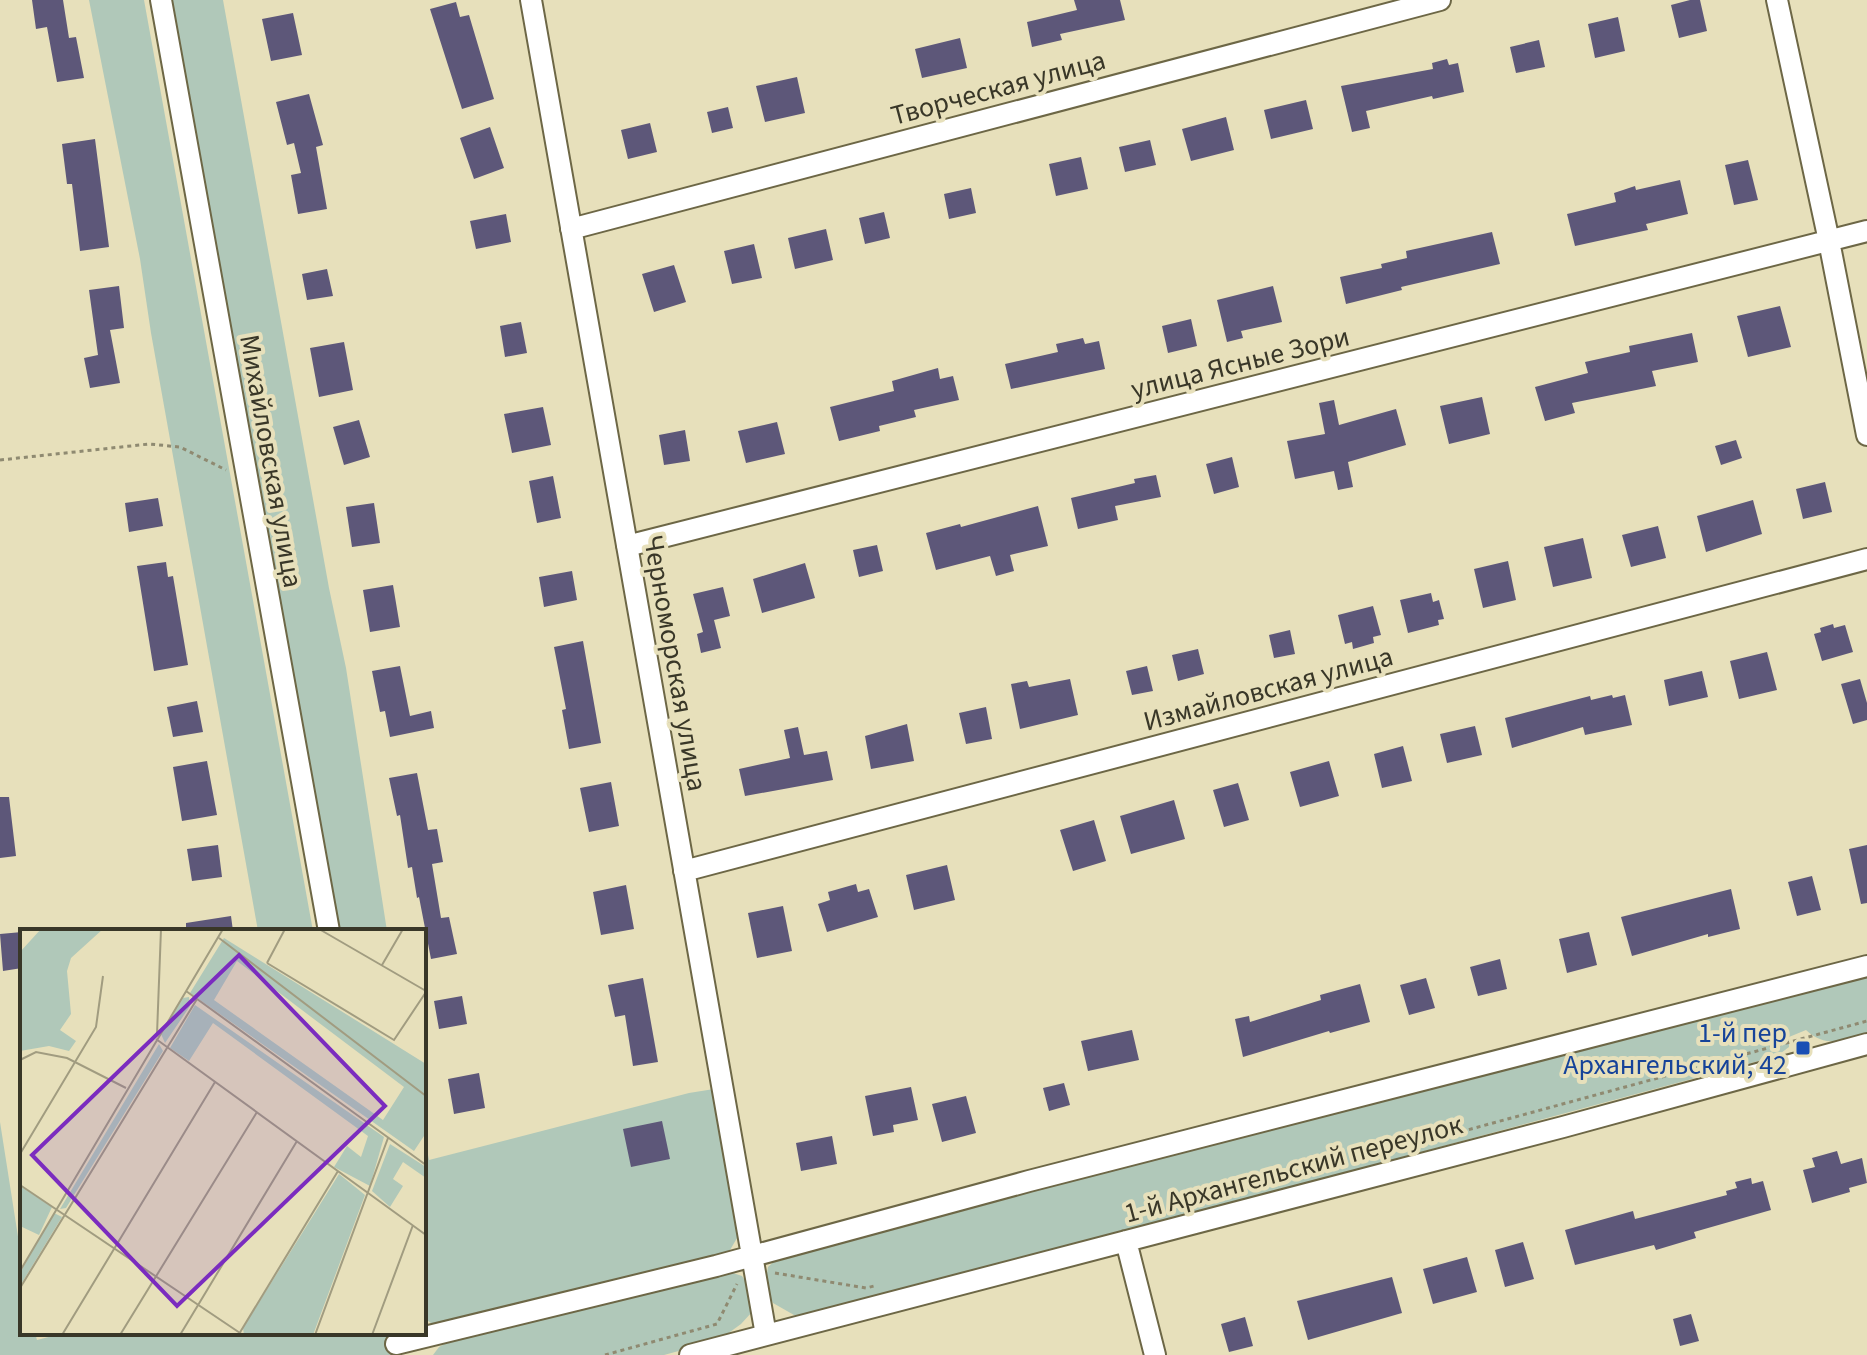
<svg xmlns="http://www.w3.org/2000/svg" width="1867" height="1355" viewBox="0 0 1867 1355" font-family="'Source Sans 3',sans-serif">
<style>
.green{fill:#b0c8b9}
.building{fill:#5d5779}
.lines{fill:none;stroke-linecap:round;stroke-linejoin:round}
.minor-casing{stroke:#6d6746;stroke-width:24}
.path{stroke:#8f8a71;stroke-width:3;stroke-dasharray:4 4;stroke-linecap:butt}
.minor{stroke:#fff;stroke-width:20}
.transit-dot{fill:#1a4fb4;stroke:#e7e0bb;stroke-width:3}
.labels{text-anchor:middle;stroke-width:8;stroke-linejoin:round;paint-order:stroke}
.street-label{font-size:28px;fill:#393728;stroke:#e7e0bb}
.transit-label{font-size:28px;fill:#164399;stroke:#e7e0bb;text-anchor:end}
.inset-road{fill:none;stroke:#a19c80;stroke-width:2}
.view{fill:#7b2cbf;fill-opacity:0.15;stroke:#7b2cbf;stroke-width:4}
.inset-edge{fill:none;stroke:#393728;stroke-width:4}
</style>
<rect width="100%" height="100%" fill="#e7e0bb"/>
<path class="green" d="M 89,0 L 144,0 L 313,931 L 258,931 L 151,333 L 140,259 Z
M 169,0 L 223,0 L 329,588 L 346,668 L 387,931 L 337,931 Z
M 1867,973 L 1867,1035 C 1845,1041 1825,1048 1806,1030 L 1789,1037 L 1789,1047 L 1777,1056 L 816,1315 L 794,1315 L 773,1303 L 765,1285 L 768,1267 L 785,1251 Z
M 714,1089 L 740,1233 L 730,1250 L 720,1256 L 448,1324 L 431,1323 L 424,1318 L 424,1135 L 429,1160 L 689,1093 Z
M 0,1122 L 22,1262 L 22,1333 L 35,1333 L 37,1340 L 64,1333 L 387,1333 L 391,1355 L 0,1355 Z
M 727,1271 L 742,1276 L 750,1288 L 752,1312 L 741,1324 L 719,1340 L 664,1355 L 433,1355 L 439,1347 L 459,1336 Z"/>
<path class="building" d="M 32,0 L 63,0 L 69,38 L 76,37 L 84,78 L 57,82 L 47,27 L 36,29 Z
M 1074,0 L 1120,0 L 1125,20 L 1060,34 L 1062,40 L 1032,47 L 1027,22 L 1077,10 Z
M 1690,0 L 1700,0 L 1707,31 L 1679,38 L 1671,5 Z
M 456,2 L 460,17 L 469,15 L 494,99 L 462,109 L 430,9 Z
M 293,13 L 302,55 L 271,61 L 262,19 Z
M 1618,17 L 1625,51 L 1595,58 L 1588,24 Z
M 960,38 L 967,68 L 922,78 L 915,49 Z
M 1539,40 L 1545,67 L 1516,73 L 1510,47 Z
M 1447,59 L 1449,65 L 1458,63 L 1464,92 L 1433,99 L 1432,96 L 1366,111 L 1370,128 L 1352,132 L 1341,86 L 1433,69 L 1432,63 Z
M 797,77 L 805,113 L 765,122 L 756,86 Z
M 309,94 L 323,145 L 316,147 L 327,209 L 298,214 L 291,175 L 301,173 L 294,143 L 287,145 L 276,102 Z
M 1306,100 L 1313,129 L 1271,139 L 1264,110 Z
M 728,107 L 733,128 L 712,133 L 707,112 Z
M 1226,117 L 1234,150 L 1191,161 L 1182,129 Z
M 650,123 L 657,152 L 628,159 L 621,130 Z
M 490,127 L 504,168 L 474,179 L 460,138 Z
M 95,139 L 109,247 L 80,251 L 72,184 L 67,184 L 62,144 Z
M 1150,140 L 1156,165 L 1125,172 L 1119,147 Z
M 1081,157 L 1088,189 L 1056,196 L 1049,164 Z
M 1748,160 L 1758,200 L 1734,205 L 1725,165 Z
M 1680,180 L 1688,214 L 1646,224 L 1648,230 L 1575,246 L 1567,214 L 1616,202 L 1614,193 L 1635,186 L 1636,190 Z
M 971,188 L 976,213 L 949,219 L 944,194 Z
M 884,212 L 890,238 L 865,244 L 859,218 Z
M 506,214 L 511,242 L 476,249 L 470,221 Z
M 826,229 L 833,260 L 795,269 L 788,238 Z
M 1492,232 L 1500,264 L 1401,287 L 1402,290 L 1346,304 L 1340,277 L 1382,268 L 1381,264 L 1407,258 L 1406,251 Z
M 754,244 L 762,278 L 732,284 L 724,251 Z
M 674,265 L 686,302 L 654,312 L 642,274 Z
M 327,269 L 333,296 L 307,300 L 302,274 Z
M 119,286 L 124,328 L 110,330 L 120,383 L 90,388 L 84,358 L 98,355 L 89,290 Z
M 1273,286 L 1282,322 L 1241,331 L 1243,338 L 1227,342 L 1217,300 Z
M 1780,306 L 1791,347 L 1748,357 L 1737,316 Z
M 1191,319 L 1197,346 L 1168,353 L 1162,326 Z
M 521,322 L 527,353 L 505,357 L 500,326 Z
M 1692,333 L 1698,362 L 1652,371 L 1656,386 L 1572,403 L 1575,413 L 1545,421 L 1535,387 L 1588,373 L 1585,362 L 1630,352 L 1629,346 Z
M 1083,338 L 1085,344 L 1099,341 L 1105,369 L 1011,389 L 1005,364 L 1058,352 L 1056,344 Z
M 344,342 L 353,390 L 319,397 L 310,348 Z
M 938,368 L 940,379 L 953,376 L 959,400 L 914,410 L 916,417 L 879,426 L 880,431 L 839,441 L 830,407 L 894,391 L 892,381 Z
M 1482,397 L 1490,434 L 1449,444 L 1440,406 Z
M 1334,400 L 1339,425 L 1396,409 L 1406,445 L 1348,462 L 1353,487 L 1338,490 L 1334,471 L 1295,479 L 1287,441 L 1325,434 L 1319,403 Z
M 543,407 L 551,445 L 512,453 L 504,414 Z
M 359,420 L 370,457 L 344,465 L 333,427 Z
M 777,422 L 785,454 L 746,463 L 738,431 Z
M 685,430 L 690,461 L 664,465 L 659,435 Z
M 1736,440 L 1742,458 L 1721,465 L 1715,446 Z
M 1232,457 L 1239,487 L 1214,494 L 1206,464 Z
M 1156,475 L 1161,497 L 1115,506 L 1118,520 L 1078,529 L 1071,498 L 1135,483 L 1134,479 Z
M 553,476 L 561,518 L 537,523 L 529,481 Z
M 1825,482 L 1832,512 L 1803,519 L 1796,489 Z
M 158,498 L 163,526 L 129,532 L 125,503 Z
M 1753,500 L 1762,534 L 1706,552 L 1697,516 Z
M 374,503 L 380,543 L 352,547 L 346,507 Z
M 1038,506 L 1048,546 L 1010,555 L 1014,571 L 996,576 L 990,556 L 936,570 L 926,533 L 960,524 L 961,527 Z
M 1658,526 L 1666,558 L 1631,567 L 1622,535 Z
M 1583,538 L 1592,578 L 1553,587 L 1544,547 Z
M 877,545 L 883,571 L 859,577 L 853,550 Z
M 1508,561 L 1516,600 L 1483,608 L 1474,569 Z
M 166,562 L 168,577 L 173,576 L 188,665 L 154,671 L 137,566 Z
M 805,563 L 815,598 L 762,613 L 753,579 Z
M 572,571 L 577,600 L 544,607 L 539,577 Z
M 393,585 L 400,627 L 370,632 L 363,590 Z
M 723,587 L 730,616 L 714,620 L 721,648 L 701,653 L 697,634 L 703,632 L 693,594 Z
M 1431,593 L 1433,602 L 1439,600 L 1444,619 L 1438,620 L 1439,625 L 1408,633 L 1400,600 Z
M 1373,606 L 1381,635 L 1373,637 L 1374,643 L 1353,649 L 1352,642 L 1345,644 L 1338,615 Z
M 1833,624 L 1834,628 L 1845,625 L 1853,652 L 1822,661 L 1814,634 L 1821,632 L 1820,628 Z
M 1290,630 L 1295,654 L 1274,658 L 1269,635 Z
M 583,641 L 601,743 L 569,749 L 562,710 L 566,709 L 554,647 Z
M 1198,649 L 1204,674 L 1178,681 L 1172,655 Z
M 1767,652 L 1777,690 L 1739,699 L 1730,661 Z
M 400,666 L 410,716 L 431,711 L 434,728 L 390,737 L 385,711 L 380,712 L 372,671 Z
M 1147,666 L 1153,691 L 1132,695 L 1126,671 Z
M 1702,671 L 1708,697 L 1669,706 L 1664,680 Z
M 1070,679 L 1078,715 L 1020,729 L 1011,684 L 1027,681 L 1029,687 Z
M 1860,679 L 1867,703 L 1867,720 L 1853,724 L 1841,684 Z
M 1612,695 L 1613,698 L 1625,695 L 1632,725 L 1585,735 L 1583,727 L 1512,748 L 1505,718 L 1590,696 L 1591,700 Z
M 197,701 L 203,732 L 173,737 L 167,707 Z
M 986,707 L 992,739 L 966,744 L 959,713 Z
M 907,724 L 914,761 L 871,769 L 865,736 Z
M 1475,726 L 1482,755 L 1447,763 L 1440,734 Z
M 798,727 L 804,755 L 827,751 L 833,780 L 745,796 L 739,769 L 790,758 L 784,730 Z
M 1403,746 L 1412,781 L 1382,788 L 1374,754 Z
M 207,761 L 217,815 L 182,821 L 173,767 Z
M 1329,761 L 1339,796 L 1300,807 L 1290,772 Z
M 417,773 L 428,830 L 437,829 L 443,862 L 432,864 L 441,918 L 449,917 L 457,954 L 431,959 L 419,897 L 417,898 L 412,867 L 408,868 L 400,815 L 397,816 L 389,778 Z
M 611,782 L 619,826 L 589,832 L 580,788 Z
M 1238,783 L 1249,820 L 1224,827 L 1213,790 Z
M 0,797 L 9,797 L 16,856 L 0,858 Z
M 1174,800 L 1185,839 L 1131,854 L 1120,816 Z
M 1094,820 L 1106,861 L 1073,871 L 1060,830 Z
M 218,845 L 222,877 L 192,881 L 187,849 Z
M 1867,845 L 1867,903 L 1861,904 L 1849,849 Z
M 947,865 L 955,900 L 914,910 L 906,875 Z
M 1812,876 L 1821,910 L 1797,916 L 1788,882 Z
M 856,884 L 858,892 L 869,889 L 878,917 L 827,932 L 818,904 L 830,900 L 828,892 Z
M 626,885 L 634,929 L 601,935 L 593,892 Z
M 1731,889 L 1740,929 L 1708,937 L 1708,934 L 1632,956 L 1621,917 Z
M 783,906 L 792,951 L 757,958 L 748,913 Z
M 231,916 L 233,931 L 186,931 L 186,923 Z
M 22,932 L 22,968 L 3,971 L 0,934 Z
M 1589,932 L 1597,965 L 1567,973 L 1559,939 Z
M 1500,959 L 1507,989 L 1478,996 L 1470,967 Z
M 643,978 L 658,1062 L 633,1066 L 625,1015 L 615,1017 L 608,985 Z
M 1426,978 L 1435,1008 L 1409,1015 L 1400,985 Z
M 1360,984 L 1370,1022 L 1330,1033 L 1329,1031 L 1243,1057 L 1235,1019 L 1249,1016 L 1250,1022 L 1321,1000 L 1320,995 Z
M 462,996 L 467,1024 L 439,1029 L 434,1001 Z
M 1132,1030 L 1139,1060 L 1088,1071 L 1081,1041 Z
M 479,1073 L 485,1108 L 454,1114 L 448,1079 Z
M 1064,1083 L 1070,1105 L 1049,1111 L 1043,1088 Z
M 911,1087 L 918,1120 L 893,1125 L 894,1132 L 873,1136 L 865,1096 Z
M 966,1096 L 976,1133 L 942,1142 L 932,1104 Z
M 662,1121 L 670,1159 L 631,1167 L 623,1129 Z
M 832,1136 L 837,1164 L 801,1171 L 796,1143 Z
M 1837,1151 L 1841,1164 L 1862,1158 L 1867,1183 L 1849,1188 L 1850,1192 L 1812,1203 L 1803,1170 L 1815,1167 L 1812,1158 Z
M 1751,1178 L 1752,1184 L 1763,1181 L 1771,1210 L 1694,1232 L 1696,1238 L 1656,1250 L 1654,1245 L 1575,1265 L 1565,1230 L 1633,1211 L 1635,1219 L 1727,1195 L 1726,1191 L 1737,1188 L 1735,1182 Z
M 1523,1242 L 1534,1279 L 1505,1287 L 1495,1250 Z
M 1467,1257 L 1477,1292 L 1433,1304 L 1423,1269 Z
M 1392,1277 L 1402,1313 L 1308,1340 L 1297,1301 Z
M 1691,1314 L 1699,1341 L 1680,1346 L 1673,1319 Z
M 1245,1317 L 1253,1346 L 1229,1352 L 1221,1324 Z"/>
<g class="lines">
<defs>
<path id="minor" d="M 161,0 L 329,931
M 531,0 L 766,1335
M 1777,0 L 1829,241 L 1867,435
M 571,229 L 1440,0
M 627,546 L 1867,231
M 684,871 L 1867,559
M 1126,1241 L 1155,1355
M 396,1344 L 716,1266 L 1029,1181 L 1867,966
M 690,1355 L 1563,1127 L 1867,1044"/>
</defs>
<use href="#minor" class="minor-casing"/>
<path class="path" d="M 0,460 L 149,444 L 180,447 L 226,470
M 1438,1138 L 1867,1021
M 775,1273 L 866,1288 L 874,1286
M 605,1355 L 717,1324 L 737,1284"/>
<use href="#minor" class="minor"/>
</g>
<rect class="transit-dot" x="1795" y="1040" width="16" height="16" rx="4"/>
<g class="labels">
<g class="street-label">
<text transform="translate(998 87) rotate(-15)" y="10">Творческая улица</text>
<text transform="translate(1240 362) rotate(-14)" y="10">улица Ясные Зори</text>
<text transform="translate(272 461) rotate(80)" y="10">Михайловская улица</text>
<text transform="translate(676 663) rotate(80)" y="10">Черноморская улица</text>
<text transform="translate(1268 688) rotate(-15)" y="10">Измайловская улица</text>
<text transform="translate(1293 1168) rotate(-15)" y="10">1-й Архангельский переулок</text>
</g>
<g class="transit-label">
<text x="1787" y="1042">1-й пер<tspan x="1787" dy="32">Архангельский, 42</tspan></text>
</g>
</g>
<g transform="translate(20 929)">
<rect width="406" height="406" fill="#e7e0bb"/>
<path d="M 21,0 L 83,0 L 51,29 L 47,42 L 51,85 L 40,101 L 56,112 L 49,122 L 29,117 L 0,122 L 0,23 ZM 204,9 L 406,135 L 406,204 L 394,222 L 170,64 ZM 217,32 L 384,158 L 363,191 L 194,71 ZM 169,68 L 170,77 L 145,114 L 141,105 L 163,69 ZM 175,76 L 364,208 L 350,257 L 314,238 L 327,217 L 341,228 L 348,207 L 193,94 L 169,132 L 150,119 ZM 139,115 L 143,122 L 46,279 L 40,280 ZM 370,215 L 406,238 L 406,249 L 383,233 L 373,250 L 383,257 L 370,278 L 352,262 ZM 319,245 L 345,266 L 293,406 L 224,406 L 223,399 ZM 0,257 L 32,278 L 19,306 L 0,297 ZM 34,284 L 42,288 L 0,357 L 0,344 Z" fill="#b0c8b9" fill-rule="evenodd"/>
<path class="inset-road" d="M 299,0 L 406,62M 199,9 L 406,167M 247,34 L 374,111 L 406,63M 247,34 L 265,0M 362,36 L 383,0M 166,62 L 406,236M 137,105 L 141,0M 136,110 L 406,306M 0,131 L 16,123 L 47,129 L 106,159M 0,225 L 76,98 L 83,47M 0,256 L 223,406M 0,342 L 203,0M 0,359 L 177,70M 219,405 L 318,242M 42,406 L 195,153M 100,406 L 237,183M 160,406 L 277,212M 295,406 L 368,209M 352,406 L 393,296"/>
<path class="view" d="M 219,26 L 365,177 L 157,377 L 12,226 Z"/>
<rect width="406" height="406" class="inset-edge"/>
</g>
</svg>
